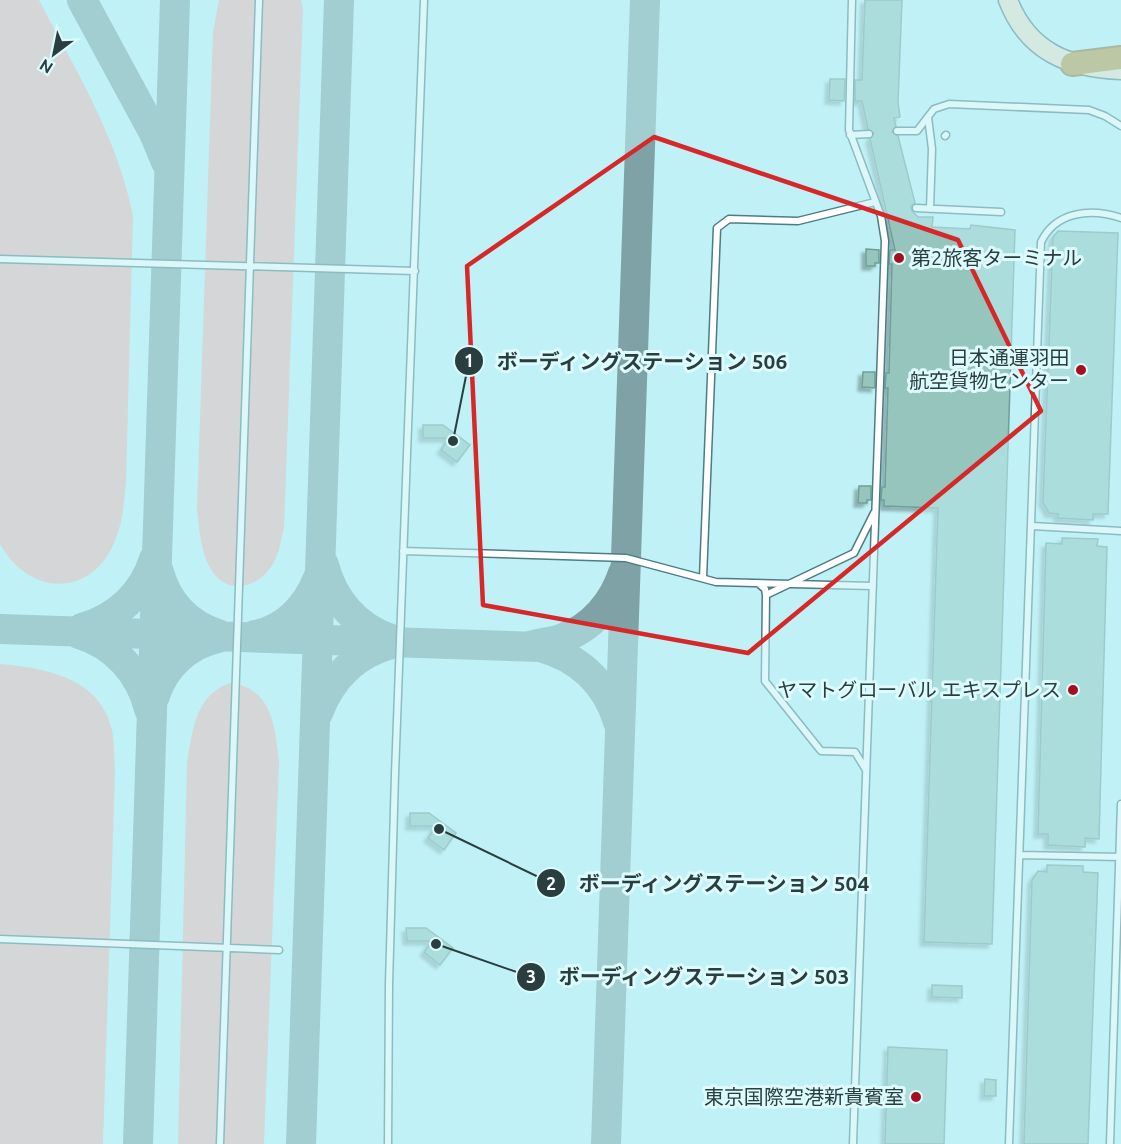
<svg xmlns="http://www.w3.org/2000/svg" width="1121" height="1144" viewBox="0 0 1121 1144" font-family="Ubuntu,'Noto Sans JP',sans-serif">
<style>
.green{fill:#efb7b2}
.lines{fill:none;stroke-linecap:round;stroke-linejoin:round}
.taxiway{stroke:#7ea2a5;stroke-width:30}
.building{fill:#96c5be;stroke:#709e97;stroke-width:1.5;filter:url(#shadow)}
.lane-casing{stroke:#4e7c81;stroke-width:9}
.secondary-casing{stroke:#4e7c81;stroke-width:21}
.highway-casing{stroke:#877644;stroke-width:26}
.lane{stroke:#fff;stroke-width:6}
.secondary{stroke:#eadfc8;stroke-width:18}
.highway{stroke:#b99446;stroke-width:22}
.marked{fill:none;stroke:#d62828;stroke-width:4.5;stroke-linejoin:round}
.poi-dot{fill:#a60f1f;stroke:#ddfafd;stroke-width:2}
.labels{text-anchor:middle;stroke-width:6;stroke-linejoin:round;paint-order:stroke}
.poi-label{font-size:20px;fill:#2a3e40;stroke:#ddfafd;text-anchor:end}
.leader{fill:none;stroke:#2a3e40;stroke-width:2}
.callout-dot{fill:#2a3e40;stroke:#ddfafd;stroke-width:2}
.mark-label{font-size:18px;text-anchor:middle;font-weight:bold;fill:#fff}
.callout-label{font-size:21px;text-anchor:middle;font-weight:bold;fill:#2a3e40;stroke:#ddfafd;stroke-width:6;stroke-linejoin:round;paint-order:stroke}
</style>
<defs>
<filter id="shadow"><feDropShadow dx="-4" dy="4" stdDeviation="1.5" flood-color="#0004"/></filter>
</defs>
<rect width="100%" height="100%" fill="#c0f1f6"/>
<path class="green" d="M 0,0 L 39,0 C 75,69 118,138 133,216 L 126,483 C 124,501 123,521 116,538 C 94,598 30,598 0,544 Z
M 219,0 L 301,0 L 303,8 L 284,528 C 281,538 280,550 275,560 C 260,590 224,598 208,564 C 200,547 199,526 197,508 L 213,32 Z
M 0,664 C 43,668 97,676 111,726 C 115,741 114,758 115,773 L 103,1144 L 0,1144 Z
M 230,683 C 273,688 275,728 279,762 L 264,1144 L 178,1144 L 187,764 C 192,732 195,695 230,683 Z"/>
<g class="lines">
<path class="taxiway" d="M 82,0 L 154,133 L 166,162
M 324,565 C 333,600 356,627 391,639
M 159,572 C 167,602 188,625 218,634
M 82,628 C 117,618 143,594 154,559
M 0,629 L 540,647 C 578,657 607,683 618,722
M 79,634 C 115,645 140,673 149,709
M 255,635 C 286,629 307,606 318,578
M 530,646 C 540,643 551,642 561,639 C 592,628 613,603 623,573
M 155,696 C 164,666 188,645 218,638
M 318,713 C 331,678 355,654 391,644
M 138,1144 L 175,0
M 301,1144 L 339,0
M 606,1144 L 645,0"/>
</g>
<path class="building" d="M 865,0 L 902,0 L 898,102 L 900,117 L 894,118 L 896,126 L 892,132 L 898,136 L 915,203 L 911,206 L 912,211 L 918,217 L 933,217 L 932,227 L 970,229 L 971,225 L 1015,230 L 992,944 L 924,942 L 938,508 L 884,506 L 884,500 L 881,500 L 882,487 L 885,487 L 888,388 L 885,388 L 886,373 L 889,373 L 892,264 L 889,264 L 890,250 L 895,250 L 870,139 L 874,133 L 868,129 L 862,101 L 855,101 L 855,80 L 862,80 Z
M 830,79 L 845,79 L 844,101 L 829,100 Z
M 1058,231 L 1118,233 L 1108,514 L 1093,514 L 1093,520 L 1058,518 L 1058,514 L 1049,513 L 1043,502 L 1053,237 Z
M 866,249 L 879,250 L 879,263 L 875,263 L 875,266 L 866,266 Z
M 863,372 L 875,372 L 875,388 L 862,387 Z
M 423,425 L 443,425 L 470,445 L 457,462 L 441,450 L 449,438 L 423,438 Z
M 859,486 L 871,486 L 871,500 L 867,500 L 867,503 L 858,503 Z
M 1062,538 L 1098,539 L 1097,546 L 1107,547 L 1099,839 L 1085,838 L 1085,847 L 1048,845 L 1048,834 L 1038,834 L 1046,543 L 1062,544 Z
M 410,813 L 429,813 L 456,833 L 444,850 L 428,838 L 436,826 L 410,826 Z
M 1047,865 L 1083,866 L 1083,872 L 1098,873 L 1088,1144 L 1024,1144 L 1032,880 L 1038,871 L 1047,872 Z
M 406,928 L 426,928 L 453,948 L 440,965 L 424,952 L 432,941 L 407,941 Z
M 932,985 L 962,986 L 962,998 L 932,997 Z
M 888,1047 L 947,1050 L 944,1144 L 885,1144 Z
M 985,1079 L 996,1080 L 996,1096 L 984,1096 Z"/>
<g class="lines">
<defs>
<path id="lane" d="M 852,0 L 849,130 L 881,216 L 885,241 L 853,1144
M 928,117 L 932,149 L 930,209
M 897,131 L 917,131 L 934,109 L 949,104 L 1089,110 L 1105,116 L 1121,126
M 850,135 L 869,134
M 945,136 L 946,135
M 916,208 L 1001,212
M 0,259 L 415,271
M 1032,526 L 1121,531
M 403,551 L 626,558 L 716,582 L 873,586
M 703,578 L 717,228 L 729,219 L 798,221 L 875,202
M 759,584 L 765,589 L 766,595 L 765,681 L 821,751 L 855,752 L 866,770
M 766,595 L 854,553 L 874,513
M 1020,855 L 1121,857
M 0,939 L 279,950
M 220,1144 L 259,0
M 388,1144 L 389,984 L 395,774 L 424,0
M 1009,1144 L 1041,242 C 1056,211 1091,208 1121,218
M 1110,1144 L 1121,804"/>
<path id="secondary" d="M 1008,0 C 1028,52 1069,68 1121,70"/>
<path id="highway" d="M 1072,64 L 1121,58"/>
</defs>
<use href="#lane" class="lane-casing"/>
<use href="#secondary" class="secondary-casing"/>
<use href="#highway" class="highway-casing"/>
<use href="#lane" class="lane"/>
<use href="#secondary" class="secondary"/>
<use href="#highway" class="highway"/>
</g>
<path d="M0 0H1121V1144H0ZM 654,137 L 958,240 L 1041,411 L 748,653 L 483,605 L 467,266 Z" fill="#c0f1f6" fill-opacity=".55" fill-rule="evenodd"/>
<path class="marked" d="M 654,137 L 958,240 L 1041,411 L 748,653 L 483,605 L 467,266 Z"/>
<g class="poi-dot">
<circle cx="899" cy="258" r="6"/>
<circle cx="1081" cy="370" r="6"/>
<circle cx="1073" cy="690" r="6"/>
<circle cx="916" cy="1097" r="6"/>
</g>
<g class="labels">
<g class="poi-label">
<text x="911" y="265" text-anchor="start">第2旅客ターミナル</text>
<text x="1069" y="365">日本通運羽田<tspan x="1069" dy="23">航空貨物センター</tspan></text>
<text x="1061" y="697">ヤマトグローバル エキスプレス</text>
<text x="904" y="1104">東京国際空港新貴賓室</text>
</g>
</g>
<path class="leader" d="M453 441L469 361M439 829L551 883M436 944L531 977"/>
<g class="callout-dot">
<circle cx="453" cy="441" r="6"/>
<circle cx="439" cy="829" r="6"/>
<circle cx="436" cy="944" r="6"/>
<circle cx="469" cy="361" r="15"/>
<circle cx="551" cy="883" r="15"/>
<circle cx="531" cy="977" r="15"/>
</g>
<g class="mark-label">
<text x="469" y="367">1</text>
<text x="551" y="890">2</text>
<text x="531" y="983">3</text>
</g>
<g class="callout-label">
<text x="642" y="369">ボーディングステーション 506</text>
<text x="724" y="891">ボーディングステーション 504</text>
<text x="704" y="984">ボーディングステーション 503</text>
</g>
<g transform="translate(54 54) rotate(212)" stroke="#ddfafd" stroke-width="4.5" paint-order="stroke">
<path d="M0-4.5L10 22L0 15L-10 22Z" fill="#2a3e40"/>
<text y="-9" font-size="16" font-weight="bold" text-anchor="middle" fill="#2a3e40">N</text>
</g>
</svg>
